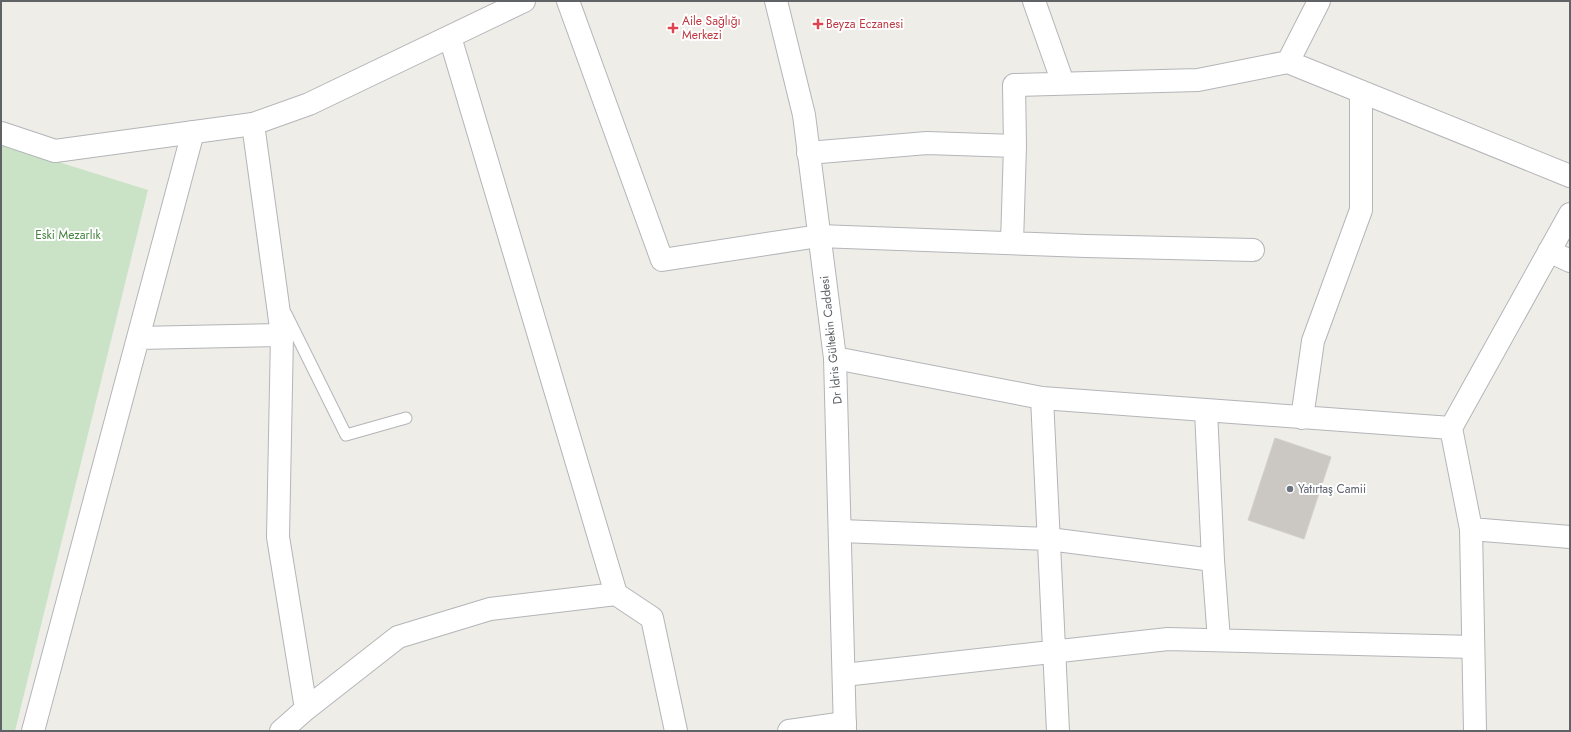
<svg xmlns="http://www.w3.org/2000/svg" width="1571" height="732" viewBox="0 0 1571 732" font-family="Jost,sans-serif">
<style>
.green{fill:#cae3c7}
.building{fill:#cbc8c4;stroke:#d3cec7}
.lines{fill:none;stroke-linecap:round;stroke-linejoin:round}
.service-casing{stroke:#b3b5b8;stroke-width:13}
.minor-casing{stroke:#b3b5b8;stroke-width:24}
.tertiary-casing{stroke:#b3b5b8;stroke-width:24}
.service{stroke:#fff;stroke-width:11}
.minor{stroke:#fff;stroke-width:22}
.tertiary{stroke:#fff;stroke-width:22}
.health-dot{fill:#e0444e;stroke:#fff;stroke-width:1.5}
.worship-dot{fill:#6b7280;stroke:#fff;stroke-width:1.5}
.labels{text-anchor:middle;stroke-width:4;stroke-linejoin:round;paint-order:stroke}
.health-label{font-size:12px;fill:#be3a42;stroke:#fff;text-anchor:start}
.park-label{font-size:12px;fill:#448341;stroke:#fff}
.street-label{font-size:12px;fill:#5f6366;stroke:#fff}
.worship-label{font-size:12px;fill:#5b616d;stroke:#fff;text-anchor:start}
</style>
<rect width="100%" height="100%" fill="#efede8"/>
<path class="green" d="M 1,144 L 148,190 L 15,731 L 1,731 Z"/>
<path class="building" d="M 1275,438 L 1331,457 L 1304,539 L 1248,520 Z"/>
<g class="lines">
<defs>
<path id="service" d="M 286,314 L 346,435 L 406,418"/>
<path id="minor" d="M 568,1 L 662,260 L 819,236 L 1086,246 L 1253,250
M 1034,1 L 1063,83
M 1288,62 L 1570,176
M 253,124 L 282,335 L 278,537 L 306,709
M 808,153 L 927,143 L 1015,146 L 1014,85 L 1198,80 L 1288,62 L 1319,1
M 1012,243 L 1015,146
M 1549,251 L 1570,261
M 138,338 L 282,335
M 835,358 L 1042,398 L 1451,428
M 1042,398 L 1058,731
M 1206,411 L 1213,560 L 1219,640
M 1302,418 L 1313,341 L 1361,210 L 1361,92
M 1471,529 L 1570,537
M 840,531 L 1049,539 L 1213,560
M 616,594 L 652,618 L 676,731
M 844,675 L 1168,639 L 1473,647
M 33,731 L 193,132
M 281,731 L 306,709 L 398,637 L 490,609 L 616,594 L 450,37
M 789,731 L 845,723
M 1475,731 L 1471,529 L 1451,428 L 1570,214"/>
<path id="tertiary" d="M 776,1 L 804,115 L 835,358 L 845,731
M 1,133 L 55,151 L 253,124 L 309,104 L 524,1"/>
</defs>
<use href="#service" class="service-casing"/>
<use href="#minor" class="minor-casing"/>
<use href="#tertiary" class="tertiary-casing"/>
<use href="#service" class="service"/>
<use href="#minor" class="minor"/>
<use href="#tertiary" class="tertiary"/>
</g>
<g class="health-dot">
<path d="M816 18h4v4h4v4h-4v4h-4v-4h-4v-4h4z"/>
<path d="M671 22h4v4h4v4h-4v4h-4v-4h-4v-4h4z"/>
</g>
<circle class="worship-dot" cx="1290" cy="489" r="4"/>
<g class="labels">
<g class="health-label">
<text x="682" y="25">Aile Sağlığı<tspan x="682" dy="14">Merkezi</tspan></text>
<text x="826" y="28">Beyza Eczanesi</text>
</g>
<g class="park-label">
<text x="68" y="239">Eski Mezarlık</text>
</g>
<g class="street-label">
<text transform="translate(831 340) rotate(-96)" y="4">Dr İdris Gültekin Caddesi</text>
</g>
<g class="worship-label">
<text x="1298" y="493">Yatırtaş Camii</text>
</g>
</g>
<rect width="1571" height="732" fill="none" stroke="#5f6366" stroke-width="4"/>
</svg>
